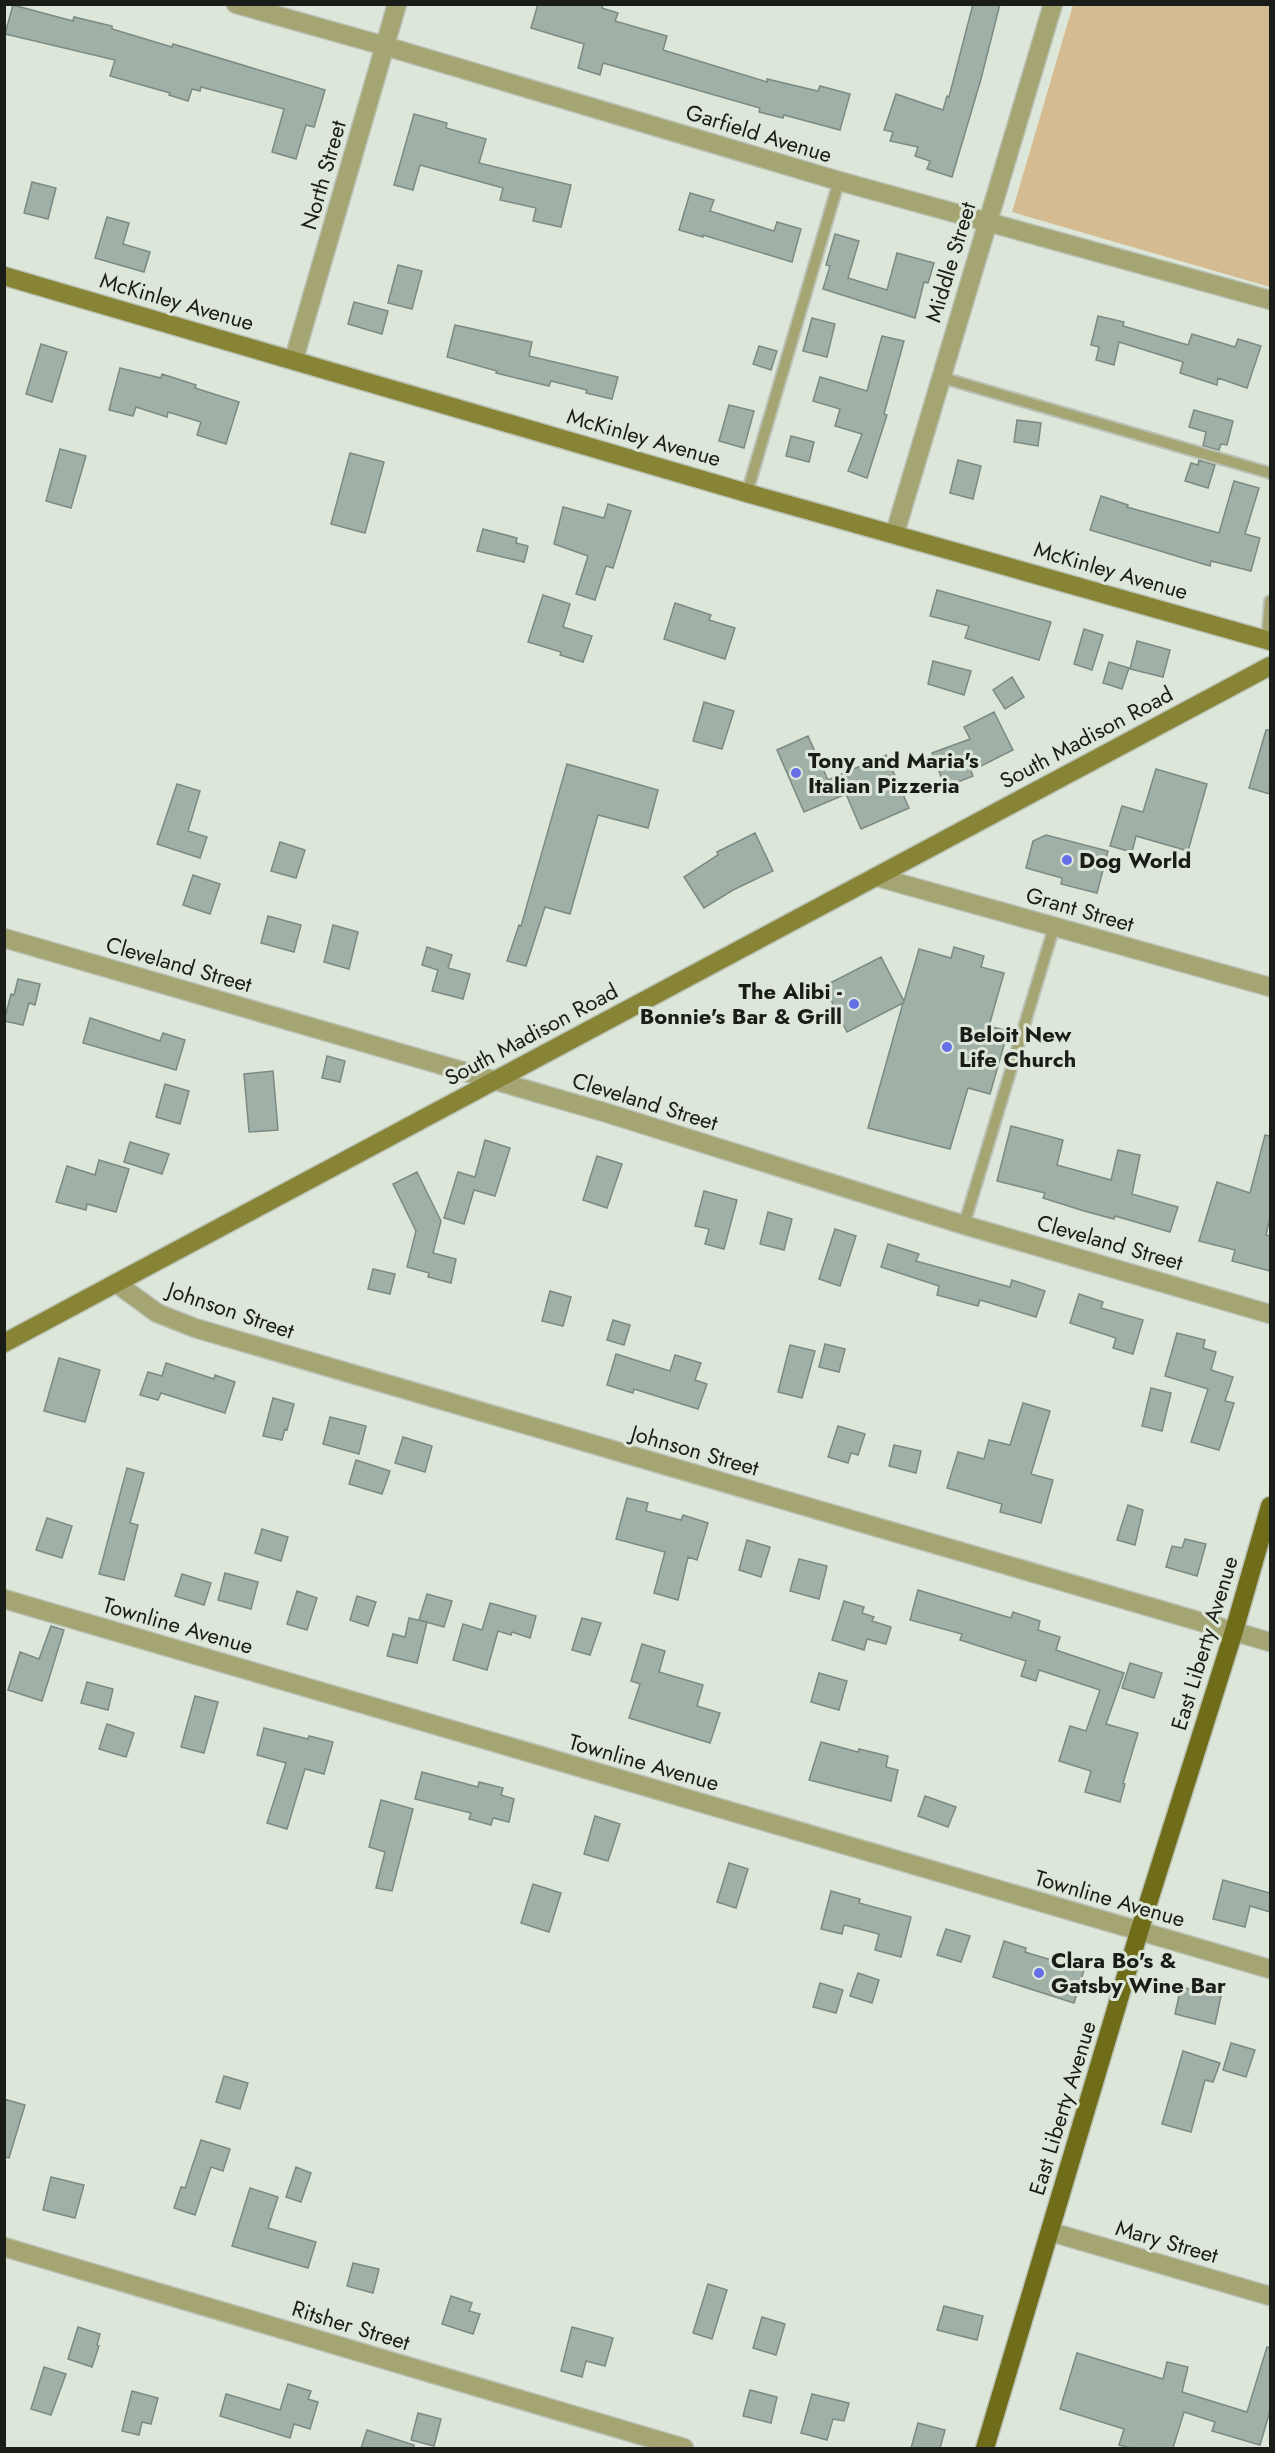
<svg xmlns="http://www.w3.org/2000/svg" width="1275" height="2453" viewBox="0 0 1275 2453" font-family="Jost,sans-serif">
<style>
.green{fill:#d5bb91}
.building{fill:#a0b0a7;stroke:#7b8a82;stroke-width:1.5}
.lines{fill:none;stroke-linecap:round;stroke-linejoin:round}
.lane-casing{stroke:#bac2b6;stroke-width:14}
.street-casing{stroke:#bac2b6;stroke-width:21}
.secondary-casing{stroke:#bac2b6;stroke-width:21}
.primary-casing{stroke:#bac2b6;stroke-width:21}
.lane{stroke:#a5a473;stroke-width:10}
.street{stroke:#a5a473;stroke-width:18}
.secondary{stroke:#878436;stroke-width:18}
.primary{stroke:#706d1a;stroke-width:18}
.poi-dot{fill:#656fe8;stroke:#dde7d9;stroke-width:2}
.labels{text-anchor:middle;stroke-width:6;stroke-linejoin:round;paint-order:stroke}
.street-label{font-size:22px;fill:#191c17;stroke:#dde7d9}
.poi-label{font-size:22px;font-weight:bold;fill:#191c17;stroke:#dde7d9;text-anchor:start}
</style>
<rect width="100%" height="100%" fill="#dde7d9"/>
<path class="green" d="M 1073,5 L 1270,5 L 1270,287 L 1012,212 Z"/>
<path class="building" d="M 538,4 L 603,4 L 602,8 L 618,13 L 615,21 L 667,36 L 663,50 L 767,82 L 767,79 L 818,91 L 820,86 L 850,94 L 840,130 L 784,115 L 783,118 L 759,112 L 760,108 L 603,63 L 600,75 L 578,68 L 584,44 L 531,28 Z
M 973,4 L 1000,4 L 981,79 L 952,177 L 927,169 L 930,161 L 915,156 L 918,147 L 890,141 L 893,132 L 884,130 L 896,94 L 943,110 L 947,96 L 949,97 Z
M 13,5 L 73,21 L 74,17 L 112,26 L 112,29 L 172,47 L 173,44 L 325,90 L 314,127 L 306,125 L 296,159 L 272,152 L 284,109 L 201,87 L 200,91 L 192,89 L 188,101 L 169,95 L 170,93 L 110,76 L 115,60 L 5,34 Z
M 414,114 L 447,123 L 446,128 L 486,139 L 479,163 L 571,185 L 561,227 L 533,221 L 536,208 L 500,200 L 503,188 L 420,165 L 413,190 L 394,185 Z
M 32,182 L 56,188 L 48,219 L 24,213 Z
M 690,193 L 714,200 L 710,211 L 774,231 L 777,222 L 801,229 L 792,262 L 703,235 L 703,237 L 679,230 Z
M 107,217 L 129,223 L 123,244 L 150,252 L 144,272 L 95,258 Z
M 835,234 L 859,241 L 848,278 L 887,290 L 897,253 L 934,263 L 928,283 L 924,282 L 915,318 L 823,289 L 830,266 L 826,265 Z
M 398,265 L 422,271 L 412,309 L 388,303 Z
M 354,302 L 388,311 L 382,334 L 348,324 Z
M 1098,316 L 1124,322 L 1123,326 L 1188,345 L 1192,334 L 1235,347 L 1238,339 L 1261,346 L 1247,388 L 1218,378 L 1217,385 L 1180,373 L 1183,362 L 1119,342 L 1114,365 L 1096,360 L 1099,347 L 1091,345 Z
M 812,318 L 835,324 L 827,357 L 803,351 Z
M 455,325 L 532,342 L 529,356 L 618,377 L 612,399 L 586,393 L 587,390 L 551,381 L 549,386 L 496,373 L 497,371 L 447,357 Z
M 882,336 L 904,341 L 884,414 L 887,415 L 867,478 L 848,471 L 862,434 L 835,426 L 840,409 L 813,401 L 820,377 L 867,391 Z
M 41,344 L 67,352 L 52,402 L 26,394 Z
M 759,346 L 777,351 L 771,370 L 753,364 Z
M 120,368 L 161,378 L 162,374 L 196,385 L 195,388 L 239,402 L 226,444 L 197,435 L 201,422 L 168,412 L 167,417 L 136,407 L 133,416 L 109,410 Z
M 729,405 L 754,411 L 744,448 L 719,441 Z
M 1194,410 L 1233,421 L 1227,445 L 1221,444 L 1219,450 L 1203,446 L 1206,432 L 1189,427 Z
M 1017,420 L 1041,423 L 1038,446 L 1014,442 Z
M 791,436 L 814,442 L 809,462 L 786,456 Z
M 60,449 L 86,456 L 71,508 L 46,501 Z
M 350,453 L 384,462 L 365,533 L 331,524 Z
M 958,460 L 981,466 L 973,499 L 950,493 Z
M 1199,460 L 1215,465 L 1208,488 L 1185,481 L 1191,463 L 1198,465 Z
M 1234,481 L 1259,488 L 1245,534 L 1260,538 L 1251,571 L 1211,561 L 1210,566 L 1090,530 L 1101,496 L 1128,505 L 1127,507 L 1219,533 Z
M 608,504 L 631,511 L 613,568 L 606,566 L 595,600 L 576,594 L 588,556 L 554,544 L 563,507 L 604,518 Z
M 483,529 L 517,538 L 516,543 L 528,546 L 524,562 L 477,551 Z
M 937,590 L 1051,622 L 1039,660 L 965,638 L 969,626 L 930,616 Z
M 543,595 L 570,604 L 563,627 L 592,636 L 583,662 L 560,655 L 561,652 L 528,642 Z
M 675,603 L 711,615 L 709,620 L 735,628 L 725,659 L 664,639 Z
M 1084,629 L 1103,635 L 1092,670 L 1074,664 Z
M 1137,641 L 1170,650 L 1163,677 L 1130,669 Z
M 933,661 L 971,671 L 964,695 L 928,684 Z
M 1109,662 L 1129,668 L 1122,689 L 1103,683 Z
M 1012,677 L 1024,697 L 1005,709 L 993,690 Z
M 704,702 L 734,711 L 722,749 L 693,741 Z
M 994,712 L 1013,750 L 971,771 L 973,776 L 945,787 L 932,753 L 970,739 L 964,727 Z
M 1266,730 L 1270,730 L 1270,794 L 1249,788 Z
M 808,736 L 828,780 L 886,755 L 909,808 L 861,829 L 846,794 L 804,812 L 777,750 Z
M 567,764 L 658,790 L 648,828 L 598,815 L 570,914 L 545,907 L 526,966 L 507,961 L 519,925 L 521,926 Z
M 1156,769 L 1207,784 L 1188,851 L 1136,836 L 1132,852 L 1110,846 L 1122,806 L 1143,812 Z
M 177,784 L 200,791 L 188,831 L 207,837 L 200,858 L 157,844 Z
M 755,833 L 773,871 L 733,890 L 704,908 L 684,877 L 718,855 L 717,852 Z
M 1046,835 L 1108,851 L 1097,893 L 1061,884 L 1062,878 L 1026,868 L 1033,841 Z
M 280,842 L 305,850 L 296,878 L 271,871 Z
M 193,875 L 220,884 L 210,914 L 183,905 Z
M 268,916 L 301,925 L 294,952 L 261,943 Z
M 333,925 L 358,932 L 349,969 L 324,962 Z
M 427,947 L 452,955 L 448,968 L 470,974 L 463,999 L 432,991 L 438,970 L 422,965 Z
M 954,947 L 984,956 L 981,967 L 1004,973 L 989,1026 L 1008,1031 L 990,1094 L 968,1088 L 950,1149 L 868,1128 L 903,1003 L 847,1032 L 824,986 L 881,957 L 904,1001 L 919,949 L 951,958 Z
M 18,979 L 40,984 L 35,1005 L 29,1003 L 23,1025 L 4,1021 L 11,994 L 14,995 Z
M 90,1018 L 160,1041 L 163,1033 L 185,1040 L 176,1070 L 83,1043 Z
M 327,1056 L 345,1061 L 340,1082 L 322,1078 Z
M 273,1071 L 278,1130 L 249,1132 L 244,1074 Z
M 165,1084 L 189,1091 L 180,1124 L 156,1117 Z
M 1011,1126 L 1063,1140 L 1057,1165 L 1111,1180 L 1118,1150 L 1140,1155 L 1132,1194 L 1178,1207 L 1170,1232 L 1115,1216 L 1114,1219 L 1084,1211 L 1043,1198 L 1045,1193 L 997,1181 Z
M 1265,1135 L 1270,1136 L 1270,1218 L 1266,1235 L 1270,1236 L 1270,1271 L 1232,1261 L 1235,1250 L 1199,1241 L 1217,1182 L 1250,1193 Z
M 485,1140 L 510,1148 L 495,1196 L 474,1190 L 464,1224 L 444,1218 L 458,1172 L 475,1177 Z
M 130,1142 L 169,1154 L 162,1174 L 124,1162 Z
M 597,1156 L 622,1164 L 607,1208 L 583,1200 Z
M 99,1160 L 129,1169 L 116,1212 L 87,1204 L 86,1210 L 56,1202 L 67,1166 L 95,1175 Z
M 417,1172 L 441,1221 L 433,1253 L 456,1259 L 451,1283 L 428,1277 L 429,1273 L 407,1267 L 416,1231 L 393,1184 Z
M 704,1191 L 737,1200 L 724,1249 L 705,1244 L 709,1229 L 695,1226 Z
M 768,1212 L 792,1219 L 784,1250 L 760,1244 Z
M 835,1229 L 856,1236 L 840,1286 L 819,1279 Z
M 888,1244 L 919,1254 L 916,1261 L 1010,1287 L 1012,1280 L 1045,1291 L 1036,1317 L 980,1300 L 978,1306 L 937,1295 L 939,1286 L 881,1267 Z
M 373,1269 L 395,1274 L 390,1294 L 368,1289 Z
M 550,1291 L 571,1297 L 563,1326 L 542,1321 Z
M 1079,1294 L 1103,1302 L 1101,1308 L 1143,1320 L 1133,1354 L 1113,1348 L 1116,1338 L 1070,1323 Z
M 613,1320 L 630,1325 L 624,1345 L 607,1340 Z
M 1177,1333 L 1205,1340 L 1203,1348 L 1216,1352 L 1211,1370 L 1233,1377 L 1225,1401 L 1234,1403 L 1219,1450 L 1191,1442 L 1208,1389 L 1165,1376 Z
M 825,1344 L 845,1349 L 839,1372 L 819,1367 Z
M 790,1345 L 815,1351 L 802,1398 L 778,1392 Z
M 616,1354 L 670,1371 L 675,1355 L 701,1363 L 695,1380 L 707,1384 L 698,1409 L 634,1389 L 633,1393 L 607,1385 Z
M 59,1358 L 100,1370 L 85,1422 L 44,1411 Z
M 166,1363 L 214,1379 L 215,1375 L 235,1382 L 225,1413 L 161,1393 L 158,1400 L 140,1395 L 148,1372 L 162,1376 Z
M 1151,1388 L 1171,1393 L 1162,1431 L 1142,1426 Z
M 273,1398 L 294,1404 L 287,1430 L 285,1429 L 282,1440 L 263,1436 Z
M 1023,1403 L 1050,1411 L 1031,1474 L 1053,1480 L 1041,1523 L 1000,1512 L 1002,1504 L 947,1488 L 958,1452 L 984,1459 L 989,1440 L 1010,1445 Z
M 330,1417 L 366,1426 L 359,1454 L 323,1444 Z
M 838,1426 L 865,1434 L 858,1455 L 851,1453 L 848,1463 L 828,1457 Z
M 403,1437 L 432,1446 L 425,1472 L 395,1463 Z
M 894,1445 L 921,1451 L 916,1473 L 889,1466 Z
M 356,1460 L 390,1471 L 382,1494 L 349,1484 Z
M 127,1468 L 144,1473 L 130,1523 L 138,1525 L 124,1580 L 99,1574 Z
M 627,1498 L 648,1503 L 646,1511 L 681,1520 L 683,1515 L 708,1523 L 697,1560 L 688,1557 L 678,1600 L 654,1593 L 665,1552 L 616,1539 Z
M 1128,1505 L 1143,1510 L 1135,1545 L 1117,1540 Z
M 47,1518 L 72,1526 L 62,1558 L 36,1550 Z
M 262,1529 L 288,1537 L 281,1561 L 255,1553 Z
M 1185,1539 L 1206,1544 L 1197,1576 L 1166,1567 L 1172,1546 L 1182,1548 Z
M 747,1540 L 770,1547 L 761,1577 L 739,1570 Z
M 799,1559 L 827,1566 L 819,1599 L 790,1591 Z
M 225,1573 L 258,1582 L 251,1609 L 218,1600 Z
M 182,1574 L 211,1583 L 204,1605 L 175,1596 Z
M 918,1590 L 1011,1618 L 1013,1612 L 1040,1621 L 1038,1630 L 1060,1637 L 1056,1650 L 1124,1673 L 1106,1724 L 1138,1733 L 1123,1783 L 1125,1784 L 1120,1802 L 1085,1792 L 1091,1771 L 1059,1761 L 1070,1726 L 1086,1731 L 1100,1690 L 1039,1670 L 1036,1681 L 1021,1676 L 1026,1661 L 960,1640 L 962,1634 L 910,1620 Z
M 297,1591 L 317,1598 L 307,1630 L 287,1624 Z
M 427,1594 L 452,1601 L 444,1627 L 419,1620 Z
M 357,1596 L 376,1602 L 368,1626 L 350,1620 Z
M 844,1601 L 864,1607 L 862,1613 L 874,1617 L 872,1621 L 891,1627 L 886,1644 L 867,1639 L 864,1650 L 832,1640 Z
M 490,1603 L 536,1616 L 530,1638 L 512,1632 L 511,1635 L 498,1631 L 487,1670 L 453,1660 L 463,1624 L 482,1630 Z
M 409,1618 L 427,1622 L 417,1663 L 387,1656 L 393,1634 L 405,1637 Z
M 582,1618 L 601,1623 L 590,1655 L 572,1650 Z
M 51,1626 L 64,1630 L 42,1701 L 8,1690 L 20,1652 L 39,1659 Z
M 642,1644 L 665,1651 L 659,1672 L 703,1685 L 697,1706 L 720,1713 L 710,1743 L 629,1718 L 640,1684 L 631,1681 Z
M 1130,1663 L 1162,1673 L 1154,1698 L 1122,1688 Z
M 819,1673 L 847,1681 L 839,1710 L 811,1702 Z
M 87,1682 L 113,1689 L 108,1710 L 81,1703 Z
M 195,1696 L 218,1702 L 204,1753 L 181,1747 Z
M 107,1724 L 134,1733 L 126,1757 L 99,1749 Z
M 264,1728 L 308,1739 L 309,1736 L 333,1742 L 324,1774 L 305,1769 L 287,1829 L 267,1823 L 286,1763 L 257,1755 Z
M 821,1742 L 858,1752 L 859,1749 L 888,1756 L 886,1767 L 898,1770 L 891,1801 L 809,1780 Z
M 422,1772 L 478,1787 L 479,1782 L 503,1788 L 501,1795 L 514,1799 L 509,1822 L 493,1818 L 491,1825 L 469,1819 L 471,1813 L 415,1799 Z
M 925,1796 L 956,1807 L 948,1827 L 918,1816 Z
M 381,1800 L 413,1809 L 392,1891 L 376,1888 L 385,1852 L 369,1847 Z
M 595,1816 L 620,1824 L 608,1861 L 584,1854 Z
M 729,1863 L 748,1869 L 736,1908 L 717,1902 Z
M 1223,1880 L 1270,1893 L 1270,1912 L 1250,1906 L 1245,1927 L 1213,1919 Z
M 533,1884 L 561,1893 L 549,1932 L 521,1923 Z
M 831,1891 L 860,1899 L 859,1903 L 911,1917 L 901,1957 L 875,1950 L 879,1934 L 844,1925 L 842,1934 L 821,1929 Z
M 946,1929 L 970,1936 L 961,1962 L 937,1955 Z
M 1004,1941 L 1026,1948 L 1025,1952 L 1084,1970 L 1074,2003 L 993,1977 Z
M 858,1973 L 879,1980 L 872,2003 L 850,1996 Z
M 820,1983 L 843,1990 L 836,2013 L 813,2007 Z
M 1181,1987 L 1221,1996 L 1215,2024 L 1175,2014 Z
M 1231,2043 L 1255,2050 L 1246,2077 L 1223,2070 Z
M 1183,2051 L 1220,2063 L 1213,2082 L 1205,2080 L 1191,2132 L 1162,2124 Z
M 224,2076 L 248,2083 L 240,2109 L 216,2102 Z
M 4,2099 L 25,2105 L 9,2158 L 4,2157 Z
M 201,2140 L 230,2149 L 223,2171 L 211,2167 L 195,2215 L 174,2208 L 181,2187 L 185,2188 Z
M 296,2167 L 311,2173 L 301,2202 L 286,2197 Z
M 51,2177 L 84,2185 L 75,2218 L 43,2210 Z
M 250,2188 L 278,2197 L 268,2228 L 316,2242 L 308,2268 L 232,2246 Z
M 353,2263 L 379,2269 L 373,2293 L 347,2286 Z
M 708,2284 L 727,2290 L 712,2339 L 693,2333 Z
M 451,2296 L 472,2303 L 469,2311 L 480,2314 L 473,2334 L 442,2324 Z
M 944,2306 L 983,2316 L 977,2340 L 937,2330 Z
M 762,2317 L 785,2324 L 776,2355 L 753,2348 Z
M 78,2327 L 100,2334 L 97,2345 L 99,2346 L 92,2367 L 68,2359 Z
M 572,2327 L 613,2338 L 605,2366 L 586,2361 L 582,2377 L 561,2371 Z
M 1267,2347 L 1270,2348 L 1270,2411 L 1260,2445 L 1212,2431 L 1215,2422 L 1184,2412 L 1173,2448 L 1130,2448 L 1119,2445 L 1124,2429 L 1060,2409 L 1077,2353 L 1163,2379 L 1167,2362 L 1188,2367 L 1182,2392 L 1247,2412 Z
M 44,2367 L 66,2374 L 51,2415 L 31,2409 Z
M 288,2384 L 311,2391 L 308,2399 L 318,2402 L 310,2429 L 294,2424 L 290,2438 L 220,2416 L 226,2394 L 280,2410 Z
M 750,2390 L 777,2397 L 771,2423 L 743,2416 Z
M 132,2391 L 158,2398 L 151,2424 L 142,2422 L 139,2435 L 122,2431 Z
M 812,2394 L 849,2403 L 844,2421 L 833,2419 L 827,2440 L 801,2433 Z
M 418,2413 L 441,2419 L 434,2446 L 411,2440 Z
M 918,2423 L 945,2430 L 940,2448 L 911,2448 Z
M 367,2430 L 414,2445 L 414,2448 L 361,2448 Z"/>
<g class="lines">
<defs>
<path id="lane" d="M 940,377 L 1270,473
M 747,493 L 839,181
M 1267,640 L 1270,601
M 964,1225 L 1054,927"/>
<path id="street" d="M 236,4 L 385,46 L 839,181 L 1270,300
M 294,359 L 397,4
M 895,533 L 1053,4
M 877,877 L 1270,987
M 4,938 L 607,1113 L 964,1225 L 1270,1314
M 116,1283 L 157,1313 L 195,1328 L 1270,1642
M 4,1599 L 1270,1969
M 1051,2232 L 1270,2296
M 4,2247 L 684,2448"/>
<path id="secondary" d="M 4,276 L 747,493 L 1270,641
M 4,1343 L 1270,666"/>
<path id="primary" d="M 985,2448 L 1139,1932 L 1234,1631 L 1270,1506"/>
</defs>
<use href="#lane" class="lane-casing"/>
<use href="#street" class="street-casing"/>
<use href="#secondary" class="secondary-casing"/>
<use href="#primary" class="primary-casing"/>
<use href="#lane" class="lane"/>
<use href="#street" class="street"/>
<use href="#secondary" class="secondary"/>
<use href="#primary" class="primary"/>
</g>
<g class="poi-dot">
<circle cx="796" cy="773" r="6"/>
<circle cx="1067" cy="860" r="6"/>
<circle cx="854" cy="1004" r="6"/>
<circle cx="947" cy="1047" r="6"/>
<circle cx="1039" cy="1973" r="6"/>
</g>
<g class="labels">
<g class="street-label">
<text transform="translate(759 133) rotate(17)" y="8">Garfield Avenue</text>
<text transform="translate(323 175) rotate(-74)" y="8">North Street</text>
<text transform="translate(950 262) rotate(-73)" y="8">Middle Street</text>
<text transform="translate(177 301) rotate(16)" y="8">McKinley Avenue</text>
<text transform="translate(644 437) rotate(16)" y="8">McKinley Avenue</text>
<text transform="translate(1111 570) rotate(16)" y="8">McKinley Avenue</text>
<text transform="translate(1086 737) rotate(-28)" y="8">South Madison Road</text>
<text transform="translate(1080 909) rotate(16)" y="8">Grant Street</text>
<text transform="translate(179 964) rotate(16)" y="8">Cleveland Street</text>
<text transform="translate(531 1034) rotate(-28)" y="8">South Madison Road</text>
<text transform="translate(645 1101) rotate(17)" y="8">Cleveland Street</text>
<text transform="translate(1110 1242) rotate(16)" y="8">Cleveland Street</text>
<text transform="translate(231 1310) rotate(19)" y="8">Johnson Street</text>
<text transform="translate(695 1450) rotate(16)" y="8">Johnson Street</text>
<text transform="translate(178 1625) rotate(16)" y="8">Townline Avenue</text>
<text transform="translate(1204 1643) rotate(-73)" y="8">East Liberty Avenue</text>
<text transform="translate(644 1762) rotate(16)" y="8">Townline Avenue</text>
<text transform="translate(1110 1898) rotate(16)" y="8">Townline Avenue</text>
<text transform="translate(1062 2108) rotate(-73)" y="8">East Liberty Avenue</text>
<text transform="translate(1167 2241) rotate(16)" y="8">Mary Street</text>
<text transform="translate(351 2325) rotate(17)" y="8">Ritsher Street</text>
</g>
<g class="poi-label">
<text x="808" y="768">Tony and Maria's<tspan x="808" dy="25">Italian Pizzeria</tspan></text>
<text x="1079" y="868">Dog World</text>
<text x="842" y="999" text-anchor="end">The Alibi -<tspan x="842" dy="25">Bonnie's Bar &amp; Grill</tspan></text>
<text x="959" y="1042">Beloit New<tspan x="959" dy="25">Life Church</tspan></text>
<text x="1051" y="1968">Clara Bo's &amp;<tspan x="1051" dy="25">Gatsby Wine Bar</tspan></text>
</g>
</g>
<rect width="1275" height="2453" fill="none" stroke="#191c17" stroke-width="12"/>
</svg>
